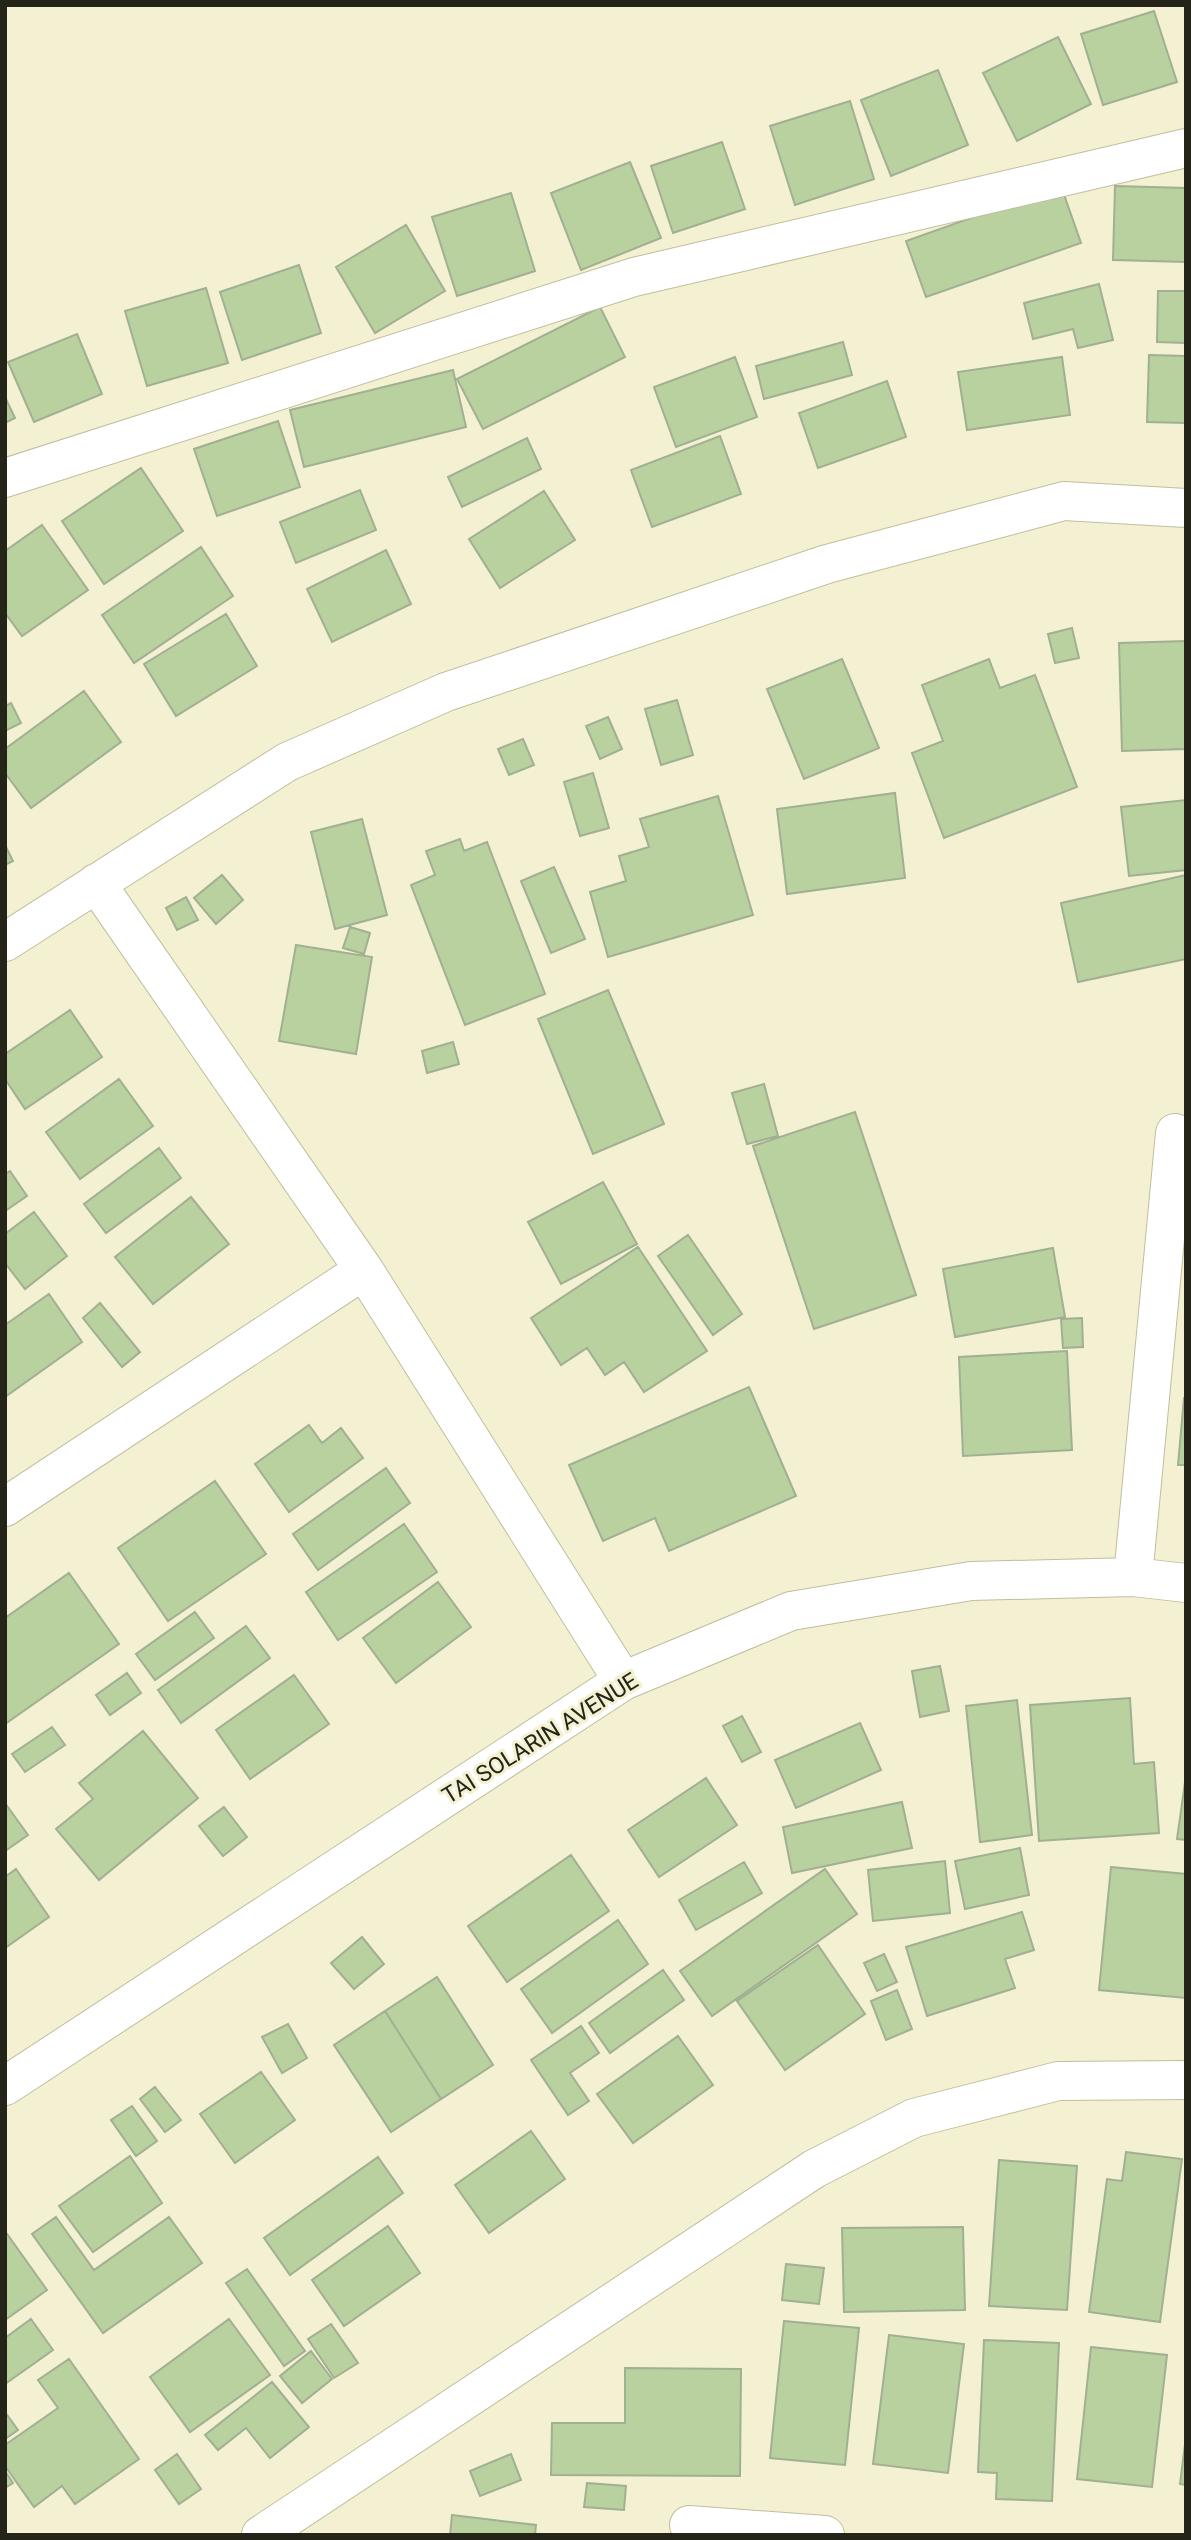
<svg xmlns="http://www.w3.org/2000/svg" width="1191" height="2540" viewBox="0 0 1191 2540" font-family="Roboto,sans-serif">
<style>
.building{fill:#b9d19e;stroke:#a1af93;stroke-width:2}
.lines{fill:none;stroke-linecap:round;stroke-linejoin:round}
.minor-casing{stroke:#c0be9f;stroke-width:40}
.minor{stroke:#fff;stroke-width:38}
.labels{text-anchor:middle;stroke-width:6;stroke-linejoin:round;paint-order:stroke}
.street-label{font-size:23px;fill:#252418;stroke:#f3f1d1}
</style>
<rect width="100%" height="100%" fill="#f3f1d1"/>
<path class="building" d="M 1154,11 L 1177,82 L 1103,105 L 1081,34 Z
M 1058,37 L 1091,104 L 1017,141 L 983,73 Z
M 938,70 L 968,145 L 891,176 L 861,100 Z
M 850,101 L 874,179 L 795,205 L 770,126 Z
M 722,142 L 745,209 L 673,233 L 651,166 Z
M 630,162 L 661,238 L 581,270 L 551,193 Z
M 1061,186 L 1081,243 L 926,297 L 906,241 Z
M 1115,186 L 1186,188 L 1186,262 L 1113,260 Z
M 511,193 L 535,271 L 457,296 L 432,217 Z
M 406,225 L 445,291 L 375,333 L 336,267 Z
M 299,265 L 321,333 L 242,360 L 220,292 Z
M 1099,284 L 1113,340 L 1078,348 L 1073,329 L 1033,339 L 1024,303 Z
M 206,288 L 228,363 L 147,386 L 125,311 Z
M 1158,291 L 1186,291 L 1186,343 L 1157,342 Z
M 600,307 L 625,357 L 483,429 L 457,379 Z
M 77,334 L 102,394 L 34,422 L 8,362 Z
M 843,342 L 852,375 L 764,399 L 756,366 Z
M 1149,355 L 1186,356 L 1186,423 L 1147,422 Z
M 735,357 L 757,417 L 676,447 L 654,387 Z
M 1062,357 L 1070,415 L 967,430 L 958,372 Z
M 453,370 L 466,427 L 304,467 L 290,410 Z
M 887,381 L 906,437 L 818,468 L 799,413 Z
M 5,397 L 15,418 L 5,423 Z
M 278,421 L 300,487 L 217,516 L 194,449 Z
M 720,436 L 741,494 L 652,527 L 631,470 Z
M 527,438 L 541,469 L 462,507 L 448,477 Z
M 141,468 L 183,531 L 104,584 L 62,521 Z
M 360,490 L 376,530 L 296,563 L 280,522 Z
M 544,491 L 575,540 L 500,588 L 469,539 Z
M 42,525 L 88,590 L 22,636 L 5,613 L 5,551 Z
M 201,547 L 233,596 L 134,663 L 102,615 Z
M 386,550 L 411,604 L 332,642 L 307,589 Z
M 226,614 L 257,666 L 176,716 L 144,664 Z
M 1072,628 L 1079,658 L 1055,663 L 1048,634 Z
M 1186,641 L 1186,749 L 1122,751 L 1119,643 Z
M 842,659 L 879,748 L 804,779 L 767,689 Z
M 989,659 L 1000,688 L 1035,675 L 1077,787 L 944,838 L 912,753 L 943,741 L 922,685 Z
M 84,691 L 121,742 L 31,808 L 5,773 L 5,749 Z
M 677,700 L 693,755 L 661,765 L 645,709 Z
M 11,703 L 21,723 L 5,731 L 5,706 Z
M 608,717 L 622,749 L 600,759 L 586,726 Z
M 523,739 L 534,765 L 509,775 L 498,749 Z
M 593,773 L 609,828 L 580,836 L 564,782 Z
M 895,793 L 905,878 L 787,894 L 777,809 Z
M 718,796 L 753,915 L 608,957 L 590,892 L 626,881 L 619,856 L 649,847 L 640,819 Z
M 1186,800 L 1186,870 L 1129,876 L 1121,807 Z
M 362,819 L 387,915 L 335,929 L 311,832 Z
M 460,839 L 464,851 L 487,842 L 545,994 L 465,1025 L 411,885 L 435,875 L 426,851 Z
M 5,845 L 13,861 L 5,865 Z
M 554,867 L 585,939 L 551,953 L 521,881 Z
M 222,875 L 243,900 L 216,924 L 194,898 Z
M 1186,875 L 1186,959 L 1078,982 L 1061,903 Z
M 186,897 L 198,920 L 177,930 L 166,908 Z
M 350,927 L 370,933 L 364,954 L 343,948 Z
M 296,945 L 372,957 L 356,1054 L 279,1041 Z
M 608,990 L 664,1124 L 593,1154 L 538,1019 Z
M 70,1010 L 102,1057 L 25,1109 L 5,1079 L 5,1054 Z
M 453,1042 L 459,1064 L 427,1073 L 422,1051 Z
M 119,1079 L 153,1126 L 80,1179 L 46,1132 Z
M 764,1084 L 778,1136 L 747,1144 L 732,1093 Z
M 855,1112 L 916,1295 L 814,1329 L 753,1146 Z
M 159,1148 L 181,1178 L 106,1233 L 84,1204 Z
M 10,1171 L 27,1196 L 5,1211 L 5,1174 Z
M 603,1182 L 637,1244 L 561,1284 L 528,1222 Z
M 191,1197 L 229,1244 L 153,1304 L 115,1257 Z
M 34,1212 L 67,1256 L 25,1289 L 5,1263 L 5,1234 Z
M 688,1235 L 742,1314 L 713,1335 L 658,1256 Z
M 638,1247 L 707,1351 L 644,1392 L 624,1362 L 605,1375 L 587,1348 L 561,1365 L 531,1318 Z
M 1053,1248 L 1065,1317 L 955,1337 L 943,1269 Z
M 49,1294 L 82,1342 L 5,1397 L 5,1325 Z
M 100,1303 L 140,1352 L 122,1367 L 83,1318 Z
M 1082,1318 L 1083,1347 L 1063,1348 L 1061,1319 Z
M 1067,1351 L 1072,1450 L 963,1456 L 959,1357 Z
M 749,1387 L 796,1496 L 669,1551 L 655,1518 L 603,1541 L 569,1465 Z
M 1184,1398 L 1186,1398 L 1186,1465 L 1178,1465 Z
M 309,1425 L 322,1443 L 341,1428 L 363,1458 L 289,1512 L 255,1464 Z
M 386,1468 L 410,1503 L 318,1570 L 293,1534 Z
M 215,1481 L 266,1554 L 168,1621 L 118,1548 Z
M 404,1524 L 437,1572 L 338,1640 L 306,1592 Z
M 69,1573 L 119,1644 L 5,1724 L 5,1618 Z
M 438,1582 L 471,1627 L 396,1683 L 363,1638 Z
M 195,1612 L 214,1638 L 155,1680 L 136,1654 Z
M 246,1626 L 270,1658 L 181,1723 L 158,1690 Z
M 940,1666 L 949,1711 L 920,1717 L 912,1671 Z
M 127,1673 L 141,1693 L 110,1715 L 96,1695 Z
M 294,1675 L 329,1724 L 250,1779 L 216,1730 Z
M 1130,1698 L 1134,1764 L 1154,1762 L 1159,1833 L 1039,1841 L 1030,1705 Z
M 1017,1700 L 1032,1835 L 980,1842 L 966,1706 Z
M 742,1716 L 761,1752 L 742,1762 L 723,1726 Z
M 860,1723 L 881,1770 L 796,1808 L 775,1760 Z
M 52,1727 L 65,1745 L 25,1772 L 12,1754 Z
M 143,1731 L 198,1798 L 99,1880 L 56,1829 L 93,1799 L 79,1783 Z
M 1186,1775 L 1186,1840 L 1177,1839 Z
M 706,1778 L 737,1825 L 659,1877 L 628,1830 Z
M 902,1802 L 912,1848 L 792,1873 L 783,1827 Z
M 5,1803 L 28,1835 L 5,1851 Z
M 224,1807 L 247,1837 L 223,1856 L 199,1826 Z
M 1020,1848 L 1029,1895 L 965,1909 L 955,1861 Z
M 571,1855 L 609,1911 L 507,1982 L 468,1926 Z
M 945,1861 L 950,1913 L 873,1921 L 868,1870 Z
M 744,1862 L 762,1893 L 696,1930 L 679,1900 Z
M 1111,1867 L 1186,1874 L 1186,1998 L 1099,1990 Z
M 16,1869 L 49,1917 L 5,1948 L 5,1877 Z
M 825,1869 L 857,1914 L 712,2016 L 680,1971 Z
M 1022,1912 L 1034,1950 L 1005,1959 L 1015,1988 L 927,2016 L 906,1947 Z
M 618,1920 L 648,1964 L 552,2033 L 521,1989 Z
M 362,1937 L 384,1964 L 354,1989 L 331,1963 Z
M 818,1945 L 865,2014 L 785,2070 L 737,2001 Z
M 884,1954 L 897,1982 L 877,1991 L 864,1963 Z
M 663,1970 L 684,2000 L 610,2053 L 589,2023 Z
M 437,1977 L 493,2065 L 441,2099 L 385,2011 Z
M 897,1990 L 912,2029 L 886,2040 L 871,2001 Z
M 385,2011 L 441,2099 L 391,2132 L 334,2045 Z
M 288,2024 L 307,2058 L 282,2073 L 262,2037 Z
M 581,2026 L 599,2053 L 570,2073 L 589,2101 L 568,2115 L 531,2060 Z
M 678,2036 L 713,2085 L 633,2143 L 597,2094 Z
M 261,2072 L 295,2120 L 235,2163 L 200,2114 Z
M 155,2087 L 181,2120 L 165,2132 L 140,2099 Z
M 132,2106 L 157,2141 L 136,2156 L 111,2120 Z
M 531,2131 L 565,2179 L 489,2233 L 455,2185 Z
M 1126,2152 L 1182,2159 L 1160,2322 L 1089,2312 L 1107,2179 L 1122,2181 Z
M 130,2156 L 162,2203 L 93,2252 L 59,2206 Z
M 378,2157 L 403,2193 L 290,2275 L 264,2238 Z
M 999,2160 L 1077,2166 L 1067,2310 L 989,2306 Z
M 56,2217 L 94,2270 L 169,2217 L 202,2263 L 103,2333 L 32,2234 Z
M 388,2226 L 420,2273 L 344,2326 L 312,2280 Z
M 963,2227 L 965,2310 L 844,2312 L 842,2228 Z
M 5,2231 L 47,2290 L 5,2320 Z
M 786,2264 L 824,2268 L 819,2304 L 782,2300 Z
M 247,2269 L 305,2351 L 284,2366 L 226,2283 Z
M 31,2319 L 53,2350 L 5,2384 L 5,2338 Z
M 229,2319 L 270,2375 L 190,2432 L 150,2377 Z
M 784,2321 L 859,2328 L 845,2465 L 770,2458 Z
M 331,2324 L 358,2363 L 334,2378 L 308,2339 Z
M 889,2335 L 964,2344 L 948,2473 L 873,2464 Z
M 984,2340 L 1059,2343 L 1052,2501 L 996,2499 L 997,2473 L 978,2472 Z
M 1091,2347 L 1167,2355 L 1152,2487 L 1077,2479 Z
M 311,2351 L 332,2379 L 302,2403 L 280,2376 Z
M 69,2359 L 139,2459 L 75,2504 L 62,2486 L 34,2507 L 5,2466 L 5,2445 L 58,2408 L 38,2380 Z
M 625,2368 L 741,2369 L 740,2476 L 551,2475 L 552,2423 L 625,2423 Z
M 272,2382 L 309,2427 L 270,2458 L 246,2428 L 218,2450 L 205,2435 Z
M 5,2412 L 18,2430 L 5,2439 Z
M 1186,2436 L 1186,2485 L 1180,2484 Z
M 177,2454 L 201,2489 L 179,2504 L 155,2470 Z
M 511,2454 L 521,2480 L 480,2496 L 470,2471 Z
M 5,2471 L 13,2483 L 5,2488 Z
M 587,2483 L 626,2486 L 624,2510 L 584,2507 Z
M 452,2515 L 536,2525 L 535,2535 L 450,2535 Z"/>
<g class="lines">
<defs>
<path id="minor" d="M 5,478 L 634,277 L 1186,148
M 96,883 L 364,1270 L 623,1681
M 5,942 L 287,762 L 446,692 L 827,564 L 1064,501 L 1186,508
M 5,1507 L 364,1270
M 1133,1577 L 1175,1133
M 5,2086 L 623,1681 L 791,1611 L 971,1581 L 1133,1577 L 1186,1583
M 689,2525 L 825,2535
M 261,2535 L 814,2169 L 914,2118 L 1058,2081 L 1186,2080"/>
</defs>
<use href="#minor" class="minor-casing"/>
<use href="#minor" class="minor"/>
</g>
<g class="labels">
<g class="street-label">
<text transform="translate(540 1738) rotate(-32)" y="8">TAI SOLARIN AVENUE</text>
</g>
</g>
<rect width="1191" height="2540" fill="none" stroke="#252418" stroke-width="14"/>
</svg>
